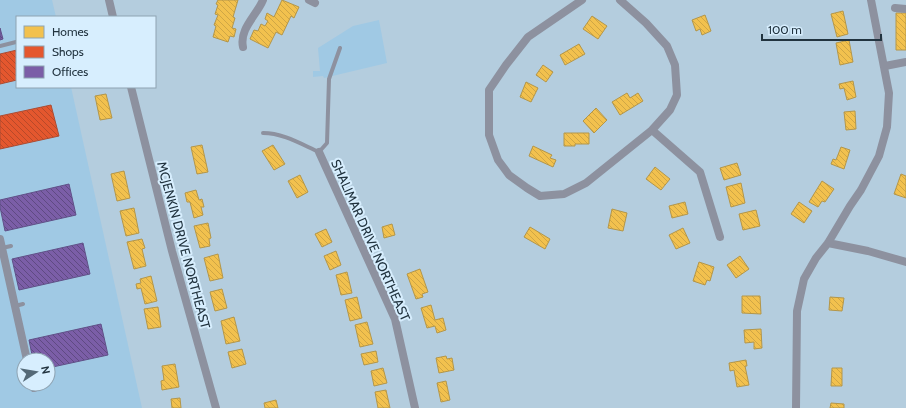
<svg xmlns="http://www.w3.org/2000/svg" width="906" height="408" viewBox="0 0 906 408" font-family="Cabin,sans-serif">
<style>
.built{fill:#a0c9e4;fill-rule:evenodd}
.homes{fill:url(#homes-back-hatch);stroke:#b3964a}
.shops{fill:url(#shops-back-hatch);stroke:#aa4c33}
.offices{fill:url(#offices-back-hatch);stroke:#605188}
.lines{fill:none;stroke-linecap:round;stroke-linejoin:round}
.lane{stroke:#8d919f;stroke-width:4}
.street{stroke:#8d919f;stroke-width:8}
.labels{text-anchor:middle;stroke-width:4;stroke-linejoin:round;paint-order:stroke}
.street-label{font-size:13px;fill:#21333f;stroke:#d7eefe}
</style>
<defs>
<pattern id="homes-back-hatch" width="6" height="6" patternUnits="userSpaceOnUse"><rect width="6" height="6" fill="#f2c14e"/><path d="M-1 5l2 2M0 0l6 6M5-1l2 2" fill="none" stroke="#cfa645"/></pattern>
<pattern id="shops-back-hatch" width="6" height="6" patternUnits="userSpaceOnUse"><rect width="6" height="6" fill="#e4572e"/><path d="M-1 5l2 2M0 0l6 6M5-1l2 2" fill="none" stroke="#b84929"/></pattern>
<pattern id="offices-back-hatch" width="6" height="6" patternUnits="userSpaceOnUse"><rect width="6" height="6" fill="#7b5ea7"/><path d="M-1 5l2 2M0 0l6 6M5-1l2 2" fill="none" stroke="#5f4a82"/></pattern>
</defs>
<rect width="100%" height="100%" fill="#b4cdde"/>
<path class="built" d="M 0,0 L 52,0 L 56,17 L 17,17 L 17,87 L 71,87 L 142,408 L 0,408 ZM 24,360 L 48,360 L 48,384 L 24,384 Z
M 379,20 L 387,63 L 324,78 L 323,76 L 313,77 L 313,71 L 320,71 L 318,48 L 353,26 Z"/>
<path class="homes" d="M 218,0 L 238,0 L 233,17 L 235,18 L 232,28 L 236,29 L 234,37 L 230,36 L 228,42 L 213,37 L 216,26 L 214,25 L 218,15 L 215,14 L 218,5 L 216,4 Z
M 282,0 L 299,7 L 294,18 L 291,16 L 282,35 L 276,32 L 268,48 L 250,39 L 254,30 L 258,31 L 261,24 L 265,26 L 268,21 L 265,19 L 267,13 L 274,17 Z
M 843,11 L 848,34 L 837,37 L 831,14 Z
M 896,13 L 906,13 L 906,50 L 896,50 Z
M 705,15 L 711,31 L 702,35 L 700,29 L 696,31 L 692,20 Z
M 592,16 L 607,26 L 598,39 L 583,29 Z
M 849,40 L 853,62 L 840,65 L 836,43 Z
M 579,44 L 585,54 L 565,65 L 560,55 Z
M 543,65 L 553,72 L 546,82 L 536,75 Z
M 853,81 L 856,97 L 847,100 L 844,88 L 840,89 L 839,84 Z
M 526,82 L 538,88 L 531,102 L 520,97 Z
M 627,93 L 630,98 L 638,93 L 643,101 L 620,115 L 612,102 Z
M 106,94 L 112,118 L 100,120 L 95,96 Z
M 596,108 L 607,120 L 594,133 L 583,121 Z
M 855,111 L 856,129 L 846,130 L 844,112 Z
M 564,133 L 589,133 L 589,144 L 575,144 L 575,146 L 564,146 Z
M 202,145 L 208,172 L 197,174 L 191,147 Z
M 273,145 L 285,164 L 274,170 L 262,151 Z
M 533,146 L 552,155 L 550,158 L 556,160 L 553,167 L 529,156 Z
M 841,147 L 850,150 L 844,169 L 831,164 L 833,159 L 836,160 Z
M 737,163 L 741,175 L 724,180 L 720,168 Z
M 655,167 L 670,179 L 661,190 L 646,179 Z
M 124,171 L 130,198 L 117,201 L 111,174 Z
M 901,174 L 906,176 L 906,198 L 894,194 Z
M 300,175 L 308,192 L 297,198 L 288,181 Z
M 822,181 L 834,189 L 825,202 L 822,201 L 818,207 L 809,202 Z
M 741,183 L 745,203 L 731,207 L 726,187 Z
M 196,190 L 199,200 L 202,199 L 204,207 L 201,207 L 203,215 L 194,218 L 190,202 L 187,202 L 185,193 Z
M 685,202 L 688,214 L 672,218 L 669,206 Z
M 799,202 L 812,211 L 804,223 L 791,214 Z
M 134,208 L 139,233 L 126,236 L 120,211 Z
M 612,209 L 627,213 L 623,231 L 608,228 Z
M 756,210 L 760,226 L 743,230 L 739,214 Z
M 208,223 L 211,238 L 209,239 L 210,246 L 200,248 L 194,226 Z
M 392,224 L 395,235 L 384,238 L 382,227 Z
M 530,227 L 550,239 L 545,249 L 524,237 Z
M 683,228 L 690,243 L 676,249 L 669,235 Z
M 326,229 L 332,242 L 322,247 L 315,234 Z
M 142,239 L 145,248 L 142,249 L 146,266 L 134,269 L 127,242 Z
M 336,251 L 341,265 L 330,270 L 324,256 Z
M 218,254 L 223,278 L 210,281 L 204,258 Z
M 740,256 L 749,269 L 736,278 L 727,265 Z
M 699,262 L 714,267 L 710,281 L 707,280 L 705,285 L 693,281 Z
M 420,269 L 428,292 L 422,294 L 423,297 L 416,299 L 407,274 Z
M 347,272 L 352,293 L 341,295 L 336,275 Z
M 151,276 L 157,301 L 145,304 L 141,288 L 137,289 L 136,284 L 141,283 L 140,279 Z
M 222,289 L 227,308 L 215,311 L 210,292 Z
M 742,296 L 760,296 L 761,314 L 742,313 Z
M 357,297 L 362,318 L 350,321 L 345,300 Z
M 830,297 L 844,298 L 842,311 L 829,310 Z
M 431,305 L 435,320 L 443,318 L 446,330 L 437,333 L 435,326 L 427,328 L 421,308 Z
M 158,307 L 161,327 L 148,329 L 144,309 Z
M 234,317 L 240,341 L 226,344 L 221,321 Z
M 367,322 L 373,344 L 360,347 L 355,325 Z
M 761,329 L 762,348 L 754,349 L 754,342 L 745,343 L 744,330 Z
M 242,349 L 246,364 L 232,368 L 228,352 Z
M 376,351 L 378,362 L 364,365 L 361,354 Z
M 446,356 L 447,359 L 452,358 L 454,370 L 439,373 L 436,358 Z
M 746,360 L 747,366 L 745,366 L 749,385 L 737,387 L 734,370 L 730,371 L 729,363 Z
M 175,364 L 179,387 L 162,390 L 161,381 L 164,380 L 162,366 Z
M 383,368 L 387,383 L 374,386 L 371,371 Z
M 832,368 L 842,368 L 842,386 L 831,386 Z
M 446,381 L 450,400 L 441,402 L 437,383 Z
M 386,390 L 390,408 L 378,408 L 375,392 Z
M 180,398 L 181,408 L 172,408 L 171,399 Z
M 276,400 L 278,408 L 265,408 L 264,403 Z
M 831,403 L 844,404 L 844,408 L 830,408 Z"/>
<path class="shops" d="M 17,50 L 17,80 L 0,84 L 0,54 Z
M 51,105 L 59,136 L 0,149 L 0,116 Z"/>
<path class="offices" d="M 0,28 L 3,39 L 0,40 Z
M 69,184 L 76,215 L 5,231 L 0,207 L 0,200 Z
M 83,243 L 90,274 L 19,290 L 12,259 Z
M 101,324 L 108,355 L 48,368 L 48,360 L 33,360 L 29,340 Z"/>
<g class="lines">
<path class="lane" d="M 0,46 L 16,42
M 263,133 C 283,133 301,144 319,152 L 327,143 L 329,79 L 340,48
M 2,248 L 11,246
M 15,306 L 23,304"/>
<path class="street" d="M 109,0 L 113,17
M 309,0 L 315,3
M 582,0 L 528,37 L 506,65 L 489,90 L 489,135 L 498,160 L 509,175 L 527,188 L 540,196 L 564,194 L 586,183 L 652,130 L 670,110 L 677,95 L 675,65 L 667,46 L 646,23 L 620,0
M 895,8 L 906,9
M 243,47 C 239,29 257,15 263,0
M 885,66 L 906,62
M 131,87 L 172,251 L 216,408
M 652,130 L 700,172 L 720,237
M 319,152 L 395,319 L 415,408
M 0,239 L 27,360
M 828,243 L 868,251 L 906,262
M 33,384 L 34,388
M 796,408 L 797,311 L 804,279 L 816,258 L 828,243 L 850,206 L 861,190 L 879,156 L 887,127 L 889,93 L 871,0"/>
</g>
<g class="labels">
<g class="street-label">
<text transform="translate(371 240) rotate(66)" y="5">SHALIMAR DRIVE NORTHEAST</text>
<text transform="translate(184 245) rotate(75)" y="5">MCJENKIN DRIVE NORTHEAST</text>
</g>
</g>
<rect x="16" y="16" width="140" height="72" fill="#d7eefe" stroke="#8ea3b2"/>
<rect x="24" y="26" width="20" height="12" fill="#f2c14e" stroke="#8ea3b2"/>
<text x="52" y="36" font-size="12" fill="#21333f">Homes</text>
<rect x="24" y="46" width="20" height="12" fill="#e4572e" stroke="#8ea3b2"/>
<text x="52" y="56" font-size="12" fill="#21333f">Shops</text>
<rect x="24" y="66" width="20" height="12" fill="#7b5ea7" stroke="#8ea3b2"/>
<text x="52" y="76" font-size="12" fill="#21333f">Offices</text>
<g transform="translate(36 372) rotate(78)"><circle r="19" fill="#d7eefe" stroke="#8ea3b2"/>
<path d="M0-3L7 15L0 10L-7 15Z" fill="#546977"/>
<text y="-6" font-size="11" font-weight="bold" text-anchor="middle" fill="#21333f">N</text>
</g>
<path d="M762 34v6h119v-6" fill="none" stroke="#21333f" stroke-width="2"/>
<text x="768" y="34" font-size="12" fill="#21333f" stroke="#d7eefe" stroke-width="3" paint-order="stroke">100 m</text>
</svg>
